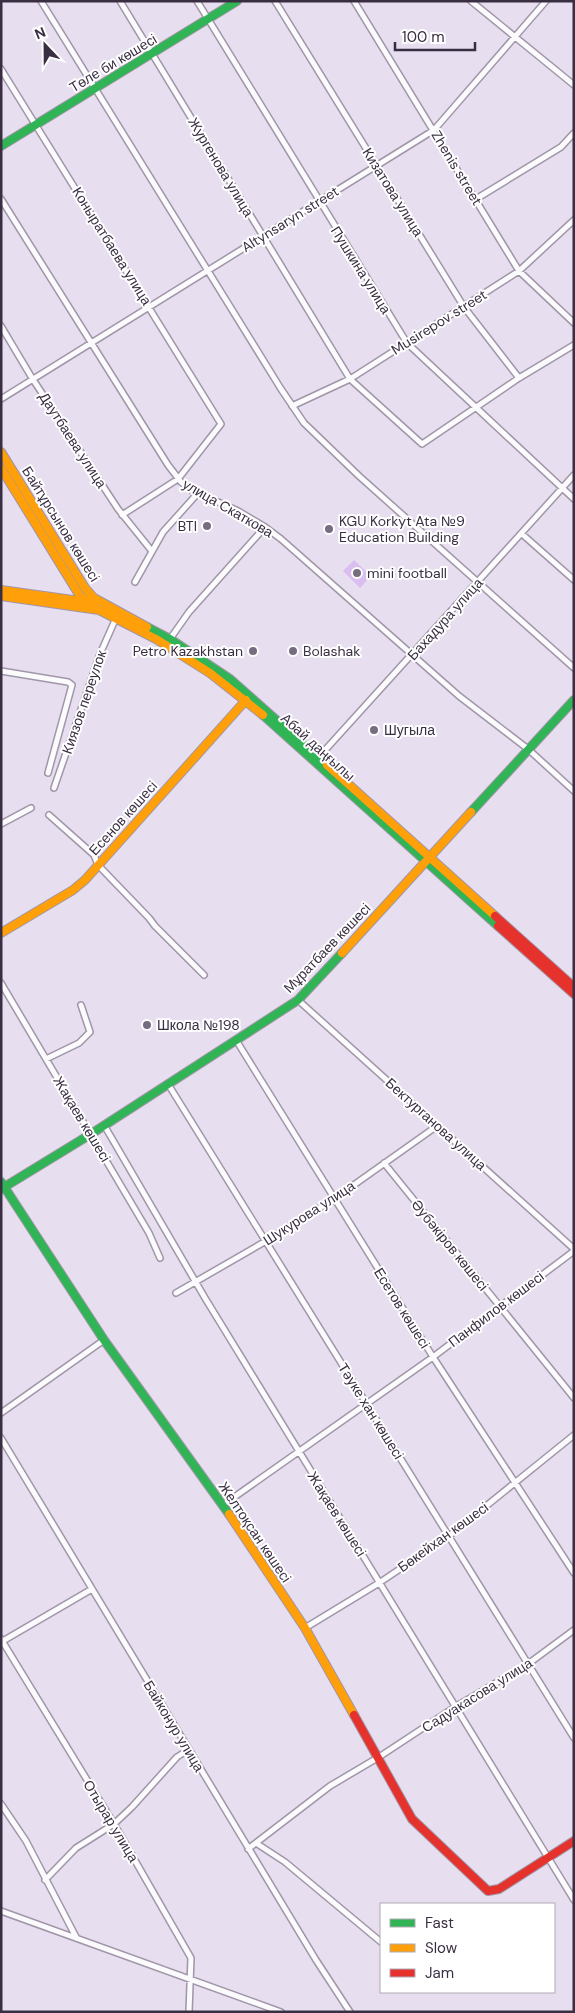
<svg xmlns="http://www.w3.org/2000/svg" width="575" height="2013" viewBox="0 0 575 2013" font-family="'DM Sans',sans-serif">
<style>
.green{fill:#d9beef}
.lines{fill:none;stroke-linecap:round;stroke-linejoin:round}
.street-casing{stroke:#a096a7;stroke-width:8}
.fast-casing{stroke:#a096a7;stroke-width:10}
.slow-casing{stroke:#a096a7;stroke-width:10}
.jam-casing{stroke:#a096a7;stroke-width:10}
.street{stroke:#fbfafd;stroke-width:5}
.fast{stroke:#30b455;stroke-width:8}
.slow{stroke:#ff9f0a;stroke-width:8}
.jam{stroke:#e5322d;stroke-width:8}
.poi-dot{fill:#776c80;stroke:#fff;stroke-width:2}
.labels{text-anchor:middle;stroke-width:4;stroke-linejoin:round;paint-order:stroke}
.street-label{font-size:14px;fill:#3a2e43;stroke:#fff}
.poi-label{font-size:14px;fill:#3a2e43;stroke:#fff;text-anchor:start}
</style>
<rect width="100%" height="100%" fill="#e7def0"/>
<path class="green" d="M 354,560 L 371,576 L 360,588 L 343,571 Z"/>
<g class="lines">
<defs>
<path id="street" d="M 41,1 L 281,389 L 304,423 L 359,476 L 574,668
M 120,1 L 350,379 L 422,444 L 519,378 L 574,345
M 197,1 L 407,343 L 574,499
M 275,1 L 464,307 L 519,378
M 354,1 L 519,271 L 574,323
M 471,1 L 574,85
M 1,69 L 221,424 L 178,479 L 122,515
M 1,199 L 168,465 L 181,482 L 191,490 L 238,511 L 265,527 L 281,539 L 459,696 L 528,749 L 574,791
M 476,199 L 561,147 L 574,133
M 1,326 L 32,378 L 118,509 L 151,550
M 1,399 L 434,130 L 546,1
M 292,406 L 350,379 L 519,271 L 574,220
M 522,534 L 574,580
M 135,582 L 163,532 L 198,493
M 170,639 L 189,612 L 265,527
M 1,671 L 68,682 L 72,685 L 48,773
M 317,759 L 574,475
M 54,788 L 100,654 L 116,618
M 49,815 L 94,855 L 98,865 L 149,918 L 155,926 L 204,975
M 1,824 L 31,808
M 1,983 L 149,1233 L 160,1258
M 298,1000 L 574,1249
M 236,1040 L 433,1357 L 574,1573
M 46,1059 L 79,1043 L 90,1032 L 81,1005
M 168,1084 L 574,1738
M 104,1125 L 205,1298 L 574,1900
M 384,1163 L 574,1398
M 176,1293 L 266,1241 L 334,1199 L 437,1126
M 1,1413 L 104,1340
M 1,1438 L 316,1960 L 350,2012
M 223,1505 L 433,1357 L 574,1251
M 305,1628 L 379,1583 L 449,1536 L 574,1435
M 1,1639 L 114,1824 L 191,1958 L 189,2012
M 1,1642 L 92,1589
M 1,1804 L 26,1841 L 76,1937
M 256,1843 L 285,1862 L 381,1942
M 248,1849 L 330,1786 L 379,1757 L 455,1707 L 528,1664 L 574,1630
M 45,1880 L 76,1848 L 114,1824 L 132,1807 L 177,1757 L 188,1750
M 1,1911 L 281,2012"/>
<path id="fast" d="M 1,146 L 237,1
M 147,627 L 170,639 L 230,679 L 327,765
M 263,715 L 498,926
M 471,812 L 574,700
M 1,1182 L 104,1340 L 229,1514
M 1,1189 L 91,1134 L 298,1000 L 342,953"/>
<path id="slow" d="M 1,452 L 85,588 L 94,598 L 147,627
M 1,468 L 80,596 L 98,610
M 1,590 L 87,602
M 1,596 L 99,610 L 156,639 L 210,673 L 263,715
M 327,765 L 495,916
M 1,933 L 73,890 L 85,880 L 246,700
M 342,953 L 471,812
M 229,1514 L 305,1628 L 354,1715"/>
<path id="jam" d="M 495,916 L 574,987
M 498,926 L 574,994
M 354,1715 L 412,1819 L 488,1891 L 499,1889 L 574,1841"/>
</defs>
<use href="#street" class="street-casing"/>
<use href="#fast" class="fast-casing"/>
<use href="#slow" class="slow-casing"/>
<use href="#jam" class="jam-casing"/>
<use href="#street" class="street"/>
<use href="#fast" class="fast"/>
<use href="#slow" class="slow"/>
<use href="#jam" class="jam"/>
</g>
<g class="poi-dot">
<circle cx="207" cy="526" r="5"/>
<circle cx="329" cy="529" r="5"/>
<circle cx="357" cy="573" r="5"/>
<circle cx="253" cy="651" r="5"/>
<circle cx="293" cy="651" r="5"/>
<circle cx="374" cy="730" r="5"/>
<circle cx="147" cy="1025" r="5"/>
</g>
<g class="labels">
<g class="street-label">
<text transform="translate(113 63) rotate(-31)" y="5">Төле би көшесі</text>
<text transform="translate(221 167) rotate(59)" y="5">Жургенова улица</text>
<text transform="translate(457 168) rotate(59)" y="5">Zhenis street</text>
<text transform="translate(393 192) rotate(58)" y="5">Кизатова улица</text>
<text transform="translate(290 219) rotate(-32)" y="5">Altynsaryn street</text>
<text transform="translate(112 246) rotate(58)" y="5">Коныратбаева улица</text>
<text transform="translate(361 270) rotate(58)" y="5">Пушкина улица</text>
<text transform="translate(439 322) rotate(-32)" y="5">Musirepov street</text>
<text transform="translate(73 440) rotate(57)" y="5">Даутбаева улица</text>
<text transform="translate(228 508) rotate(30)" y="5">улица Скаткова</text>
<text transform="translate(61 524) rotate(58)" y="5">Байтұрсынов көшесі</text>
<text transform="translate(445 619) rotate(-48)" y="5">Бахадура улица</text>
<text transform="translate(84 702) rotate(-71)" y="5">Киязов переулок</text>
<text transform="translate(318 747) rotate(42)" y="5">Абай даңғылы</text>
<text transform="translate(123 818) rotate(-48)" y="5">Есенов көшесі</text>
<text transform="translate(327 948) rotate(-46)" y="5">Мұратбаев көшесі</text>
<text transform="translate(82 1119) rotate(59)" y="5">Жақаев көшесі</text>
<text transform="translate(436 1124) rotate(42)" y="5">Бектурганова улица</text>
<text transform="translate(309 1213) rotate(-33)" y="5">Шукурова улица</text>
<text transform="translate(450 1245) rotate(51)" y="5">Әубәкіров көшесі</text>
<text transform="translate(402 1308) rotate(58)" y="5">Есетов көшесі</text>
<text transform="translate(496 1309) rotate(-37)" y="5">Панфилов көшесі</text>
<text transform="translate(371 1411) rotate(58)" y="5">Тәуке хан көшесі</text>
<text transform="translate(337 1514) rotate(58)" y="5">Жақаев көшесі</text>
<text transform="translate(255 1532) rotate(56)" y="5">Желтоқсан көшесі</text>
<text transform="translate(443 1537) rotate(-36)" y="5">Бөкейхан көшесі</text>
<text transform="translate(477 1695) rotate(-32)" y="5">Садуакасова улица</text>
<text transform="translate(174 1726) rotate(59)" y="5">Байконур улица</text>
<text transform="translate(111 1821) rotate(59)" y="5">Отырар улица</text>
</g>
<g class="poi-label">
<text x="339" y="526">KGU Korkyt Ata №9<tspan x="339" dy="16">Education Building</tspan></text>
<text x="197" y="531" text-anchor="end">BTI</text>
<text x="367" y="578">mini football</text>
<text x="243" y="656" text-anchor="end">Petro Kazakhstan</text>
<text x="303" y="656">Bolashak</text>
<text x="384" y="735">Шугыла</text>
<text x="157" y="1030">Школа №198</text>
</g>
</g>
<rect width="575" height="2013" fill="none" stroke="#3a2e43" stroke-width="5"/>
<rect x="380" y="1903" width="175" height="90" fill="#ffffff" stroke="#b0abb4"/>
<rect x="390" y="1919" width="25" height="8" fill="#30b455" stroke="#b0abb4"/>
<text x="425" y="1928" font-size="15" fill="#3a2e43">Fast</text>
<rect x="390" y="1944" width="25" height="8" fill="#ff9f0a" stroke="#b0abb4"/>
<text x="425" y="1953" font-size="15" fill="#3a2e43">Slow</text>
<rect x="390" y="1969" width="25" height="8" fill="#e5322d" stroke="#b0abb4"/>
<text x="425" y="1978" font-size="15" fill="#3a2e43">Jam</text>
<g transform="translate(45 45) rotate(338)" stroke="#ffffff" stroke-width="4" paint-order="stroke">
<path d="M0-4L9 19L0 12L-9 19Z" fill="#3a2e43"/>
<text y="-8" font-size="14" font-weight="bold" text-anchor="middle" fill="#3a2e43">N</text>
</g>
<path d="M395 42v8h80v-8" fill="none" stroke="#3a2e43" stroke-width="2.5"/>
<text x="402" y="42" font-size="15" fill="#3a2e43" stroke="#ffffff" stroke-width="4" paint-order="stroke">100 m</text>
</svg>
